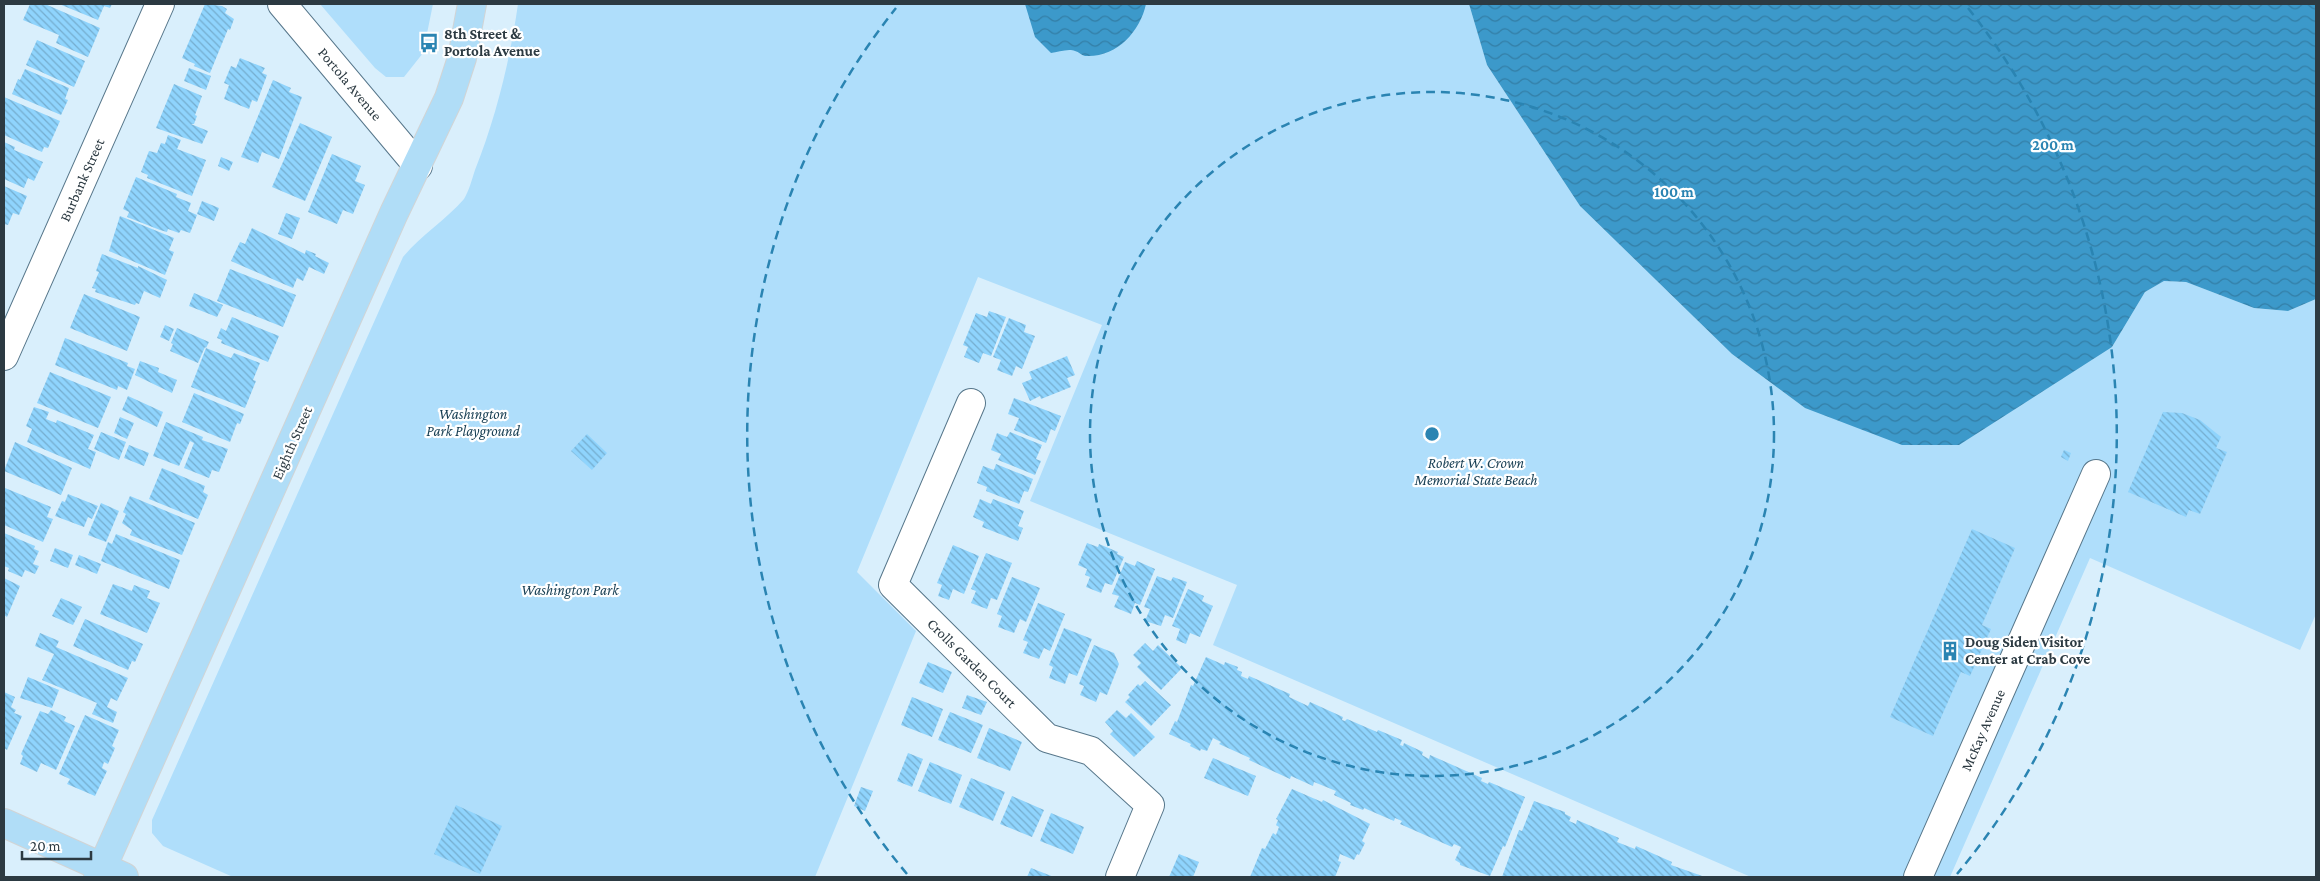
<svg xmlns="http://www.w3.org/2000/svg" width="2320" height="881" viewBox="0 0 2320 881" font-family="'Crimson Pro',serif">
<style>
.green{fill:#afdefb}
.water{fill:url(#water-waves)}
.building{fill:url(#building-back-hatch)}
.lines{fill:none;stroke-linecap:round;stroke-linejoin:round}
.minor-casing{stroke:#56768a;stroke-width:30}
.major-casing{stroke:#d1d4d5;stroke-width:30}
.minor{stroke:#fff;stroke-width:28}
.major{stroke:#b0ddf7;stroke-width:28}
.ring{fill:none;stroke:#2a84b2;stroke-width:2.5;stroke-dasharray:9 6}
.labels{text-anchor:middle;stroke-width:4.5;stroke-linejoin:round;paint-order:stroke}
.poi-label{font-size:15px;font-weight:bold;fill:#2c3a42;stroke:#fff;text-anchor:start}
.street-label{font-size:15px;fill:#2c3a42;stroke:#fff}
.park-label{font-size:15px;font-style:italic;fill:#173e53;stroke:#fff}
.centre{fill:#2a84b2;stroke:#fff;stroke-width:2.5}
.ring-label{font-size:15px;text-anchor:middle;font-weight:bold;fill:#2a84b2;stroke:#fff;stroke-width:4.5;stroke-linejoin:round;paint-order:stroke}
</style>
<defs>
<pattern id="water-waves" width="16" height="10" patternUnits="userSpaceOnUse" patternTransform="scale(1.25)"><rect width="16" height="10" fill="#3c99ca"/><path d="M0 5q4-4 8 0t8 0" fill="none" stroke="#337ea6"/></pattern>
<pattern id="building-back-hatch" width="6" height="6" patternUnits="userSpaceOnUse" patternTransform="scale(1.25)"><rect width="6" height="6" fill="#8fd4fd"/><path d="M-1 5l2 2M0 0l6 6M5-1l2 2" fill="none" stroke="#75adce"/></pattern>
</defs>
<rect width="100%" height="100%" fill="#d9effc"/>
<path class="green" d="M 320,4 L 433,4 L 423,53 L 404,77 L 386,77 L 375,68 Z
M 518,4 L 1469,4 L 1487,65 L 1580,206 L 1732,354 L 1805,408 L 2112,347 L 2145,292 L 2164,281 L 2186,282 L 2254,308 L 2288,311 L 2316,299 L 2316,614 L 2300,650 L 2090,558 L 1950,877 L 1751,877 L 1213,645 L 1237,585 L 1030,501 L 1102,325 L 978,277 L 857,572 L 916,631 L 815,877 L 233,877 L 163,846 L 152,833 L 152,820 L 403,257 C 421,235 446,220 464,199 C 469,191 472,179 475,170 C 496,117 510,60 518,4 Z"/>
<path class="water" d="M 1025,4 L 1146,4 C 1140,32 1116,58 1085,56 C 1081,55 1079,52 1075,51 C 1069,48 1058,52 1051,53 L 1035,37 Z
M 1469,4 L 2316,4 L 2316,299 L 2288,311 L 2254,308 L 2186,282 L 2164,281 L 2145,292 L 2112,347 L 1959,445 L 1902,445 L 1805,408 L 1732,354 L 1580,206 L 1487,65 Z"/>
<path class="building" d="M 30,4 L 45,4 L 100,28 L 88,57 L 56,43 L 59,35 L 23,20 Z
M 59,4 L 112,4 L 110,8 L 104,6 L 98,20 Z
M 205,4 L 222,6 L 227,9 L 225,13 L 234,19 L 230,30 L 228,29 L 210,73 L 194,66 L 195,64 L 182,58 Z
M 37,40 L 85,61 L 74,87 L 26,65 Z
M 240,58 L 265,68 L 262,73 L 267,75 L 257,102 L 252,100 L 249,109 L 224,99 L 229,85 L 224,83 L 231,66 L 236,68 Z
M 189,68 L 211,76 L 206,90 L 184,81 Z
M 25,69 L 69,88 L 65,99 L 68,100 L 61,115 L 12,94 L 18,79 L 20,80 Z
M 273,80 L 291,88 L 289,92 L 302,97 L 279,159 L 262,152 L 258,163 L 241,157 Z
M 174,84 L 202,96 L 195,115 L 197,116 L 194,124 L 191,124 L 208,131 L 202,144 L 156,128 Z
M 4,97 L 60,121 L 48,148 L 44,147 L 42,152 L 4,135 Z
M 300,123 L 332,137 L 305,201 L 272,187 Z
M 168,135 L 181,140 L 177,149 L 206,160 L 192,196 L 147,178 L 148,175 L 141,172 L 149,151 L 157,153 L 161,143 L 165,144 Z
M 4,142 L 15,147 L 14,150 L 43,162 L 34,181 L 28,178 L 24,188 L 4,179 Z
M 332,154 L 361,166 L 355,181 L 365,185 L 353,214 L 343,210 L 337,224 L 308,212 Z
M 221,157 L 233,162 L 229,171 L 218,166 Z
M 136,177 L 177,194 L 176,197 L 191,203 L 188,211 L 197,215 L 190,233 L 181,230 L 179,233 L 168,229 L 167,232 L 160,230 L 127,217 L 129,212 L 123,209 Z
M 4,186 L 27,196 L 19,215 L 13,213 L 8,225 L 4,224 Z
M 202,201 L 219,208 L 214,221 L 197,214 Z
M 286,213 L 300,218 L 292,239 L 278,234 Z
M 120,216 L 174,238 L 169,250 L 174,252 L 165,275 L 109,251 Z
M 252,228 L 305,254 L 306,250 L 316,254 L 315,256 L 329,263 L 324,274 L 309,267 L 303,281 L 297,278 L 293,288 L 231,261 L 240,242 L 245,244 Z
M 102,254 L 138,268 L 138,266 L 167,280 L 160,298 L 144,291 L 139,304 L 136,303 L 135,305 L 95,292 L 96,289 L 92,288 L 99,272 L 96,271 Z
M 230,269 L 296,295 L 283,327 L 217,301 Z
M 194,293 L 223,305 L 217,317 L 189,306 Z
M 84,294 L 140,317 L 127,351 L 70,328 Z
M 989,311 L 1006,317 L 991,356 L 983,353 L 979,363 L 964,357 L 968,347 L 963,345 L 976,313 L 987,317 Z
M 232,317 L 279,336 L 268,362 L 221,343 L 222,340 L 217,338 L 221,328 L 226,331 Z
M 1009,318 L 1026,325 L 1024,332 L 1035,336 L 1022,369 L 1016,366 L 1012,376 L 997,370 L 1001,360 L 993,357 Z
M 165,325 L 174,329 L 169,341 L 160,337 Z
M 177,328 L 209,342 L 206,348 L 205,347 L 198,363 L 170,351 L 173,344 L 171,343 Z
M 65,338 L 128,363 L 127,366 L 135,369 L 127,390 L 118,386 L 117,390 L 55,365 Z
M 206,348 L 231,358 L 234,353 L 260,363 L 253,380 L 256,381 L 245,408 L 191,387 Z
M 1067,356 L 1075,375 L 1067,378 L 1071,387 L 1041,399 L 1040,396 L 1030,401 L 1022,383 L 1032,379 L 1029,372 Z
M 140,361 L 159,368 L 158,372 L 177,380 L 172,393 L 135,375 Z
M 50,372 L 111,397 L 98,428 L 37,403 Z
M 194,393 L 244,414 L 240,424 L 237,423 L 230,442 L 182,422 Z
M 128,396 L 163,412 L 157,427 L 122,410 Z
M 1014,398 L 1061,416 L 1055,431 L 1051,429 L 1046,443 L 1014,430 L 1019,418 L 1008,414 Z
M 34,407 L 49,412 L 46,419 L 56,423 L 57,420 L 94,435 L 88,449 L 96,452 L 90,469 L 27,442 L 32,429 L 26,426 Z
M 2163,412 L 2182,413 L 2200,420 L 2221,437 L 2216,448 L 2227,452 L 2200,514 L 2189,510 L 2186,517 L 2128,492 Z
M 120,417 L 134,423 L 127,439 L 114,433 Z
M 166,422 L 203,437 L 202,440 L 228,449 L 219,472 L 212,470 L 209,478 L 184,468 L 194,443 L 190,441 L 179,466 L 153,456 Z
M 101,432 L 126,442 L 119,460 L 94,449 Z
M 1010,432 L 1042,445 L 1036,459 L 1041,461 L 1035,475 L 998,460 L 1001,454 L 991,450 L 997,433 L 1007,437 Z
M 587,434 L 607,453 L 592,470 L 571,451 Z
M 15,442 L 72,468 L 61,495 L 4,471 Z
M 129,445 L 149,453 L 144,466 L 124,458 Z
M 2064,450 L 2071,453 L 2068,461 L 2061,457 Z
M 996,464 L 1033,479 L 1028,492 L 1024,491 L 1019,504 L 986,491 L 987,487 L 977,483 L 983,466 L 994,470 Z
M 162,468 L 205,486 L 203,492 L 208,495 L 198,519 L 149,499 Z
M 5,488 L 51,507 L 47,517 L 53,519 L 43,542 L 4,525 Z
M 68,494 L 98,506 L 92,519 L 88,517 L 84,527 L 55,516 L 62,501 L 65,502 Z
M 130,496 L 195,523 L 182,555 L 130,535 L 132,530 L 122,523 L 126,514 L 123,512 Z
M 980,499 L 991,504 L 993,499 L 1024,511 L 1018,526 L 1023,528 L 1018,541 L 982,527 L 984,522 L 973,517 Z
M 101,503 L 119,511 L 106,542 L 88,535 Z
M 1972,529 L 2015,548 L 1982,625 L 1991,629 L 1970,676 L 1961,672 L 1933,736 L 1890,717 Z
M 4,533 L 35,546 L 34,549 L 39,551 L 33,564 L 39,566 L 35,574 L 25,570 L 22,577 L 8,571 L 9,568 L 4,566 Z
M 116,534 L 180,560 L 169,589 L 101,561 L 108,542 L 112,544 Z
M 1087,543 L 1098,547 L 1099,544 L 1118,552 L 1117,554 L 1124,557 L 1112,585 L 1105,583 L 1101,593 L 1086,587 L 1090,577 L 1085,575 L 1087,569 L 1078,565 Z
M 953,545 L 979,556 L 964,594 L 953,589 L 949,600 L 938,596 L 942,585 L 937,583 Z
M 55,548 L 73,555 L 68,568 L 50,561 Z
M 986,553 L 1012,563 L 997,600 L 991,598 L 987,609 L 971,603 L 976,591 L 971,589 Z
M 79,555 L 101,564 L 97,574 L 75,565 Z
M 1137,561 L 1155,569 L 1140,605 L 1135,603 L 1131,614 L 1114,607 L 1119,596 L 1112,594 L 1125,562 L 1135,566 Z
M 1157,576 L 1171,581 L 1173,577 L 1187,582 L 1173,618 L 1165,615 L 1161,626 L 1145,621 L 1150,609 L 1144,607 Z
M 1012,577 L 1040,588 L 1026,622 L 1020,619 L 1014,633 L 998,627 L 1002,616 L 997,614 Z
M 4,578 L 20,586 L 7,617 L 4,615 Z
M 113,584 L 132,591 L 134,585 L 150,591 L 147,598 L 160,603 L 147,633 L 100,614 Z
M 1188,589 L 1204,596 L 1202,601 L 1213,606 L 1200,637 L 1190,633 L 1186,644 L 1176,640 L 1180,629 L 1172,626 Z
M 61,598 L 82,607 L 73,625 L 52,616 Z
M 1038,603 L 1065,614 L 1050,651 L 1044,648 L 1039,659 L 1023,653 L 1028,642 L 1023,640 Z
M 85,619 L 143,644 L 135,662 L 132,661 L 128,670 L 73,646 Z
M 1064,628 L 1092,639 L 1077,676 L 1069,673 L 1065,684 L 1049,678 L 1053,667 L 1049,665 Z
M 40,633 L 59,641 L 56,647 L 128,678 L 117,701 L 111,698 L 107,707 L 117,712 L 113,723 L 92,714 L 97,703 L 42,680 L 54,654 L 35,646 Z
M 1145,643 L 1153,651 L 1158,645 L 1182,668 L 1161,690 L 1137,667 L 1141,663 L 1133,655 Z
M 1094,645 L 1114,653 L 1119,664 L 1107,695 L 1100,692 L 1096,702 L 1080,695 L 1084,686 L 1079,684 Z
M 1206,657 L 1224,665 L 1225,662 L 1238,667 L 1237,670 L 1242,672 L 1241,676 L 1248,679 L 1249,676 L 1290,694 L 1289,697 L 1308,706 L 1310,702 L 1343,717 L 1342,720 L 1345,721 L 1347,719 L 1377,732 L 1378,730 L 1402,740 L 1400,745 L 1403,746 L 1404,743 L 1423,752 L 1422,755 L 1429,759 L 1430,755 L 1482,778 L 1481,781 L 1488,784 L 1489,782 L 1525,797 L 1505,847 L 1503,846 L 1490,876 L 1460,865 L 1460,863 L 1455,860 L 1461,847 L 1454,844 L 1452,847 L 1400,824 L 1402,821 L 1395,818 L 1394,821 L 1364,808 L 1363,810 L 1350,805 L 1351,803 L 1334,795 L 1336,791 L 1314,782 L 1313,786 L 1291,776 L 1290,779 L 1249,760 L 1250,758 L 1219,744 L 1221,742 L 1213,738 L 1207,751 L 1201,749 L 1200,751 L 1190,746 L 1191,744 L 1169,734 L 1175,721 L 1177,722 L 1191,685 L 1193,686 Z
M 928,662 L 952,672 L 943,693 L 919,683 Z
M 28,677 L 59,690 L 52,708 L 20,698 Z
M 1145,681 L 1171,705 L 1151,726 L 1125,702 L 1130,697 L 1128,695 L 1138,684 L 1140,686 Z
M 4,692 L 15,697 L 11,707 L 16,710 L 14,713 L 22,716 L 7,750 L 4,748 Z
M 967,695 L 987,702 L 981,715 L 962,708 Z
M 912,697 L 943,709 L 932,737 L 901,725 Z
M 51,710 L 66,717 L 64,721 L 75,726 L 56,770 L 41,763 L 37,772 L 20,764 L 23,756 L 21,754 L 40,711 L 48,714 Z
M 1117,710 L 1126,718 L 1131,713 L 1155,737 L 1134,757 L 1110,734 L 1113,731 L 1105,722 Z
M 950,712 L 983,725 L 971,753 L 938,740 Z
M 85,715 L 119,730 L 112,746 L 115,748 L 108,764 L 104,762 L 102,768 L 107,771 L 95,796 L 67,784 L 70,779 L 59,774 Z
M 989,728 L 1022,742 L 1010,771 L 977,758 Z
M 908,753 L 923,759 L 912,787 L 897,781 Z
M 1213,758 L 1256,776 L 1248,796 L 1204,778 Z
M 930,762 L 962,775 L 951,804 L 918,791 Z
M 971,778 L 1005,792 L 993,821 L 959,807 Z
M 861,787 L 873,791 L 865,811 L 854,806 Z
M 1292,789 L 1322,802 L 1323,800 L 1370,824 L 1362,841 L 1365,843 L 1359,855 L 1357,854 L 1354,860 L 1340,854 L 1338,861 L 1341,862 L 1335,877 L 1250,877 L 1262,848 L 1265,849 L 1273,833 L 1276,835 L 1279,827 L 1276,825 L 1278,820 L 1276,819 Z
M 1012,796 L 1044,810 L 1032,837 L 1000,824 Z
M 1534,801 L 1565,812 L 1565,814 L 1571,817 L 1569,821 L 1576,824 L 1577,820 L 1619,838 L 1617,842 L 1635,849 L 1636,846 L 1672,862 L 1671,865 L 1705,877 L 1502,877 L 1519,830 L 1522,831 Z
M 456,805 L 502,826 L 480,874 L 434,854 Z
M 1051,813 L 1084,827 L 1073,854 L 1040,841 Z
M 1179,854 L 1199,862 L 1193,877 L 1169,877 Z
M 1031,868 L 1054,877 L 1027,877 Z"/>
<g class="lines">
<defs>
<path id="minor" d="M 282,4 L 418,166
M 4,356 L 160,4
M 971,403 L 893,585 L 1047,738 L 1091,751 L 1150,805 L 1120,877
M 1918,877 L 2096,474"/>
<path id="major" d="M 4,823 L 124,877
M 98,877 L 394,213 L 449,98 L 462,58 L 472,4"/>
</defs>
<use href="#minor" class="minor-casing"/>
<use href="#major" class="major-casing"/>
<use href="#minor" class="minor"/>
<use href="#major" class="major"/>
</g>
<g class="ring">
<circle cx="1432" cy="434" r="342"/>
<path d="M907 874A685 685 0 0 1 896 8M1968 8A685 685 0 0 1 1957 874"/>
</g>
<defs>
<symbol id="bus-bare" viewBox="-9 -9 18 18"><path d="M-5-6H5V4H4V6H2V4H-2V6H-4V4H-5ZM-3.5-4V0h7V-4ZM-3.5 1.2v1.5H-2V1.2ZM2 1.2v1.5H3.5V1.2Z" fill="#2a84b2" stroke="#fff" stroke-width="2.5" paint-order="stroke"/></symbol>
<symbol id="building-bare" viewBox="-9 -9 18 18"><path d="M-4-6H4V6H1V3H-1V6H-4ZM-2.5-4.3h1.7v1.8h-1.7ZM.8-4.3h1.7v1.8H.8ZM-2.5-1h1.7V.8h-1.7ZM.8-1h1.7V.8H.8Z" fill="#2a84b2" stroke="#fff" stroke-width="2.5" paint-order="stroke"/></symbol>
</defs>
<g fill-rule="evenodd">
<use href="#bus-bare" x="415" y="29" width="28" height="28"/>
<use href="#building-bare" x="1936" y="637" width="28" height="28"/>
</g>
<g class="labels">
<g class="poi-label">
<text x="444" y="39">8th Street &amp;<tspan x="444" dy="17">Portola Avenue</tspan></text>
<text x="1965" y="647">Doug Siden Visitor<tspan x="1965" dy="17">Center at Crab Cove</tspan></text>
</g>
<g class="street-label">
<text transform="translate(350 84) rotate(50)" y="5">Portola Avenue</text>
<text transform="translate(82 180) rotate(-66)" y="5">Burbank Street</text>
<text transform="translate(292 443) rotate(-66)" y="5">Eighth Street</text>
<text transform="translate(972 663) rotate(45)" y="5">Crolls Garden Court</text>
<text transform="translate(1983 730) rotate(-66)" y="5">McKay Avenue</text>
</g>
<g class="park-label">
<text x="473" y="419">Washington<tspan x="473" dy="17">Park Playground</tspan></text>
<text x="1476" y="468">Robert W. Crown<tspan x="1476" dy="17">Memorial State Beach</tspan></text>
<text x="570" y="595">Washington Park</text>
</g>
</g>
<circle cx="1432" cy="434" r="8" class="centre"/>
<g class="ring-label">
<text x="2053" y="150">200 m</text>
<text x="1674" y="197">100 m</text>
</g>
<rect width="2320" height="881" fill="none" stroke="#2c3a42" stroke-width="10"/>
<path d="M22 851v8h69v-8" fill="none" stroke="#2c3a42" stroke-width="2.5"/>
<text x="30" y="851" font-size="15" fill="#2c3a42" stroke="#ffffff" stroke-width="4" paint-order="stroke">20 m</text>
</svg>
